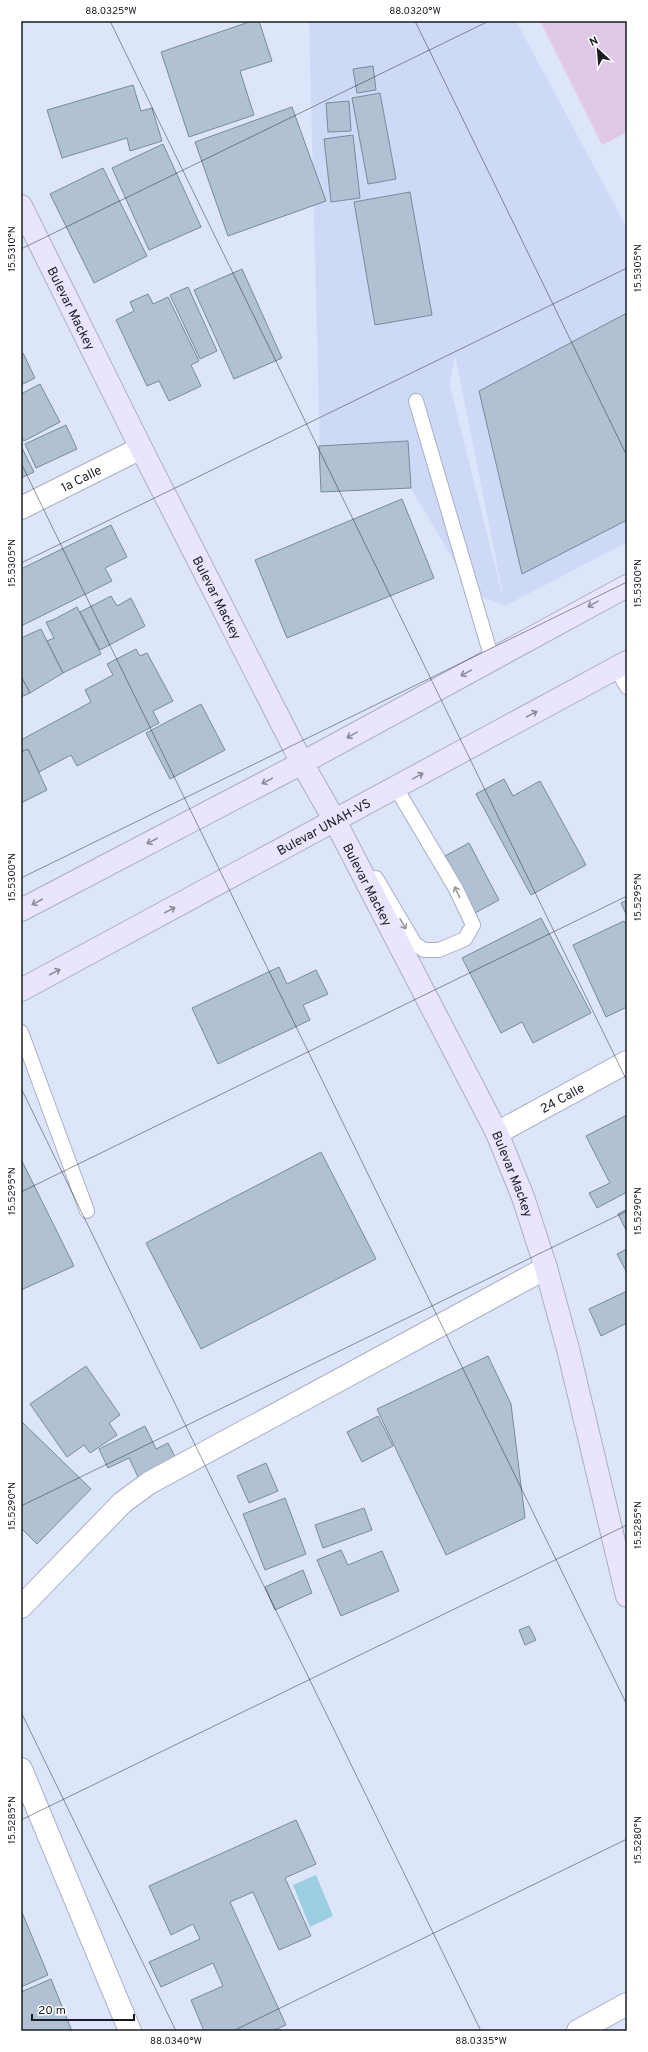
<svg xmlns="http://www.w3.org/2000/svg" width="648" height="2052" viewBox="0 0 648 2052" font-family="Overpass,sans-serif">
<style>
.built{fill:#ced9f6;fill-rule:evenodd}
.green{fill:#dfc8e7}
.water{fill:#9bcee0}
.building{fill:#afc1d3;stroke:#788a9a}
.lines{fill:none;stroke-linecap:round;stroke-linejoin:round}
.service-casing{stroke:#a7afc4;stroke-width:16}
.minor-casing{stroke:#a7afc4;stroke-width:24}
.secondary-casing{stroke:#a7afc4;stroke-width:24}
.service{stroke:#fff;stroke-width:14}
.minor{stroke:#fff;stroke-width:22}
.secondary{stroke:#eae5fc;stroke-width:22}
.oneway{stroke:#8c8b9b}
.oneway2{stroke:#98999c}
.ticks{fill:none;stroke:#191c24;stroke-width:1;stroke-opacity:0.45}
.labels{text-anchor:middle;stroke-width:3.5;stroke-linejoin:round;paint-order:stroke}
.street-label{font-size:13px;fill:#191c24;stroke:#fff}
.neatline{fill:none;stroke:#191c24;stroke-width:1.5}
.ticks-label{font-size:10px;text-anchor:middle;fill:#191c24}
</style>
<rect width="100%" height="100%" fill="#dde5fb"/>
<path class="built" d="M 309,21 L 516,21 L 627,228 L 627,542 L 505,606 L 473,593 L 411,488 L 321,492 ZM 455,355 L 503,594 L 502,594 L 450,385 Z"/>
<path class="green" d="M 540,21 L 627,21 L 627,132 L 602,145 Z"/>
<path class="water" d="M 316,1875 L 333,1916 L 310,1927 L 293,1885 Z"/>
<path class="building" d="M 252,21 L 259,21 L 272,61 L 240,71 L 254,115 L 189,137 L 161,52 Z
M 373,66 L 376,90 L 357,93 L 353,69 Z
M 133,85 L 141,111 L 152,108 L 162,141 L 130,151 L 127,138 L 62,158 L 47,110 Z
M 380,93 L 396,179 L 368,184 L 352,98 Z
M 349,101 L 351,131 L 328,132 L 326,103 Z
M 292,107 L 326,201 L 228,236 L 195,142 Z
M 353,135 L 360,198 L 331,202 L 324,139 Z
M 163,144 L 201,227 L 149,250 L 112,168 Z
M 103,168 L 147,256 L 94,283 L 50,194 Z
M 410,192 L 432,315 L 375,325 L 354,202 Z
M 242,269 L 282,358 L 234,379 L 194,290 Z
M 188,287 L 217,351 L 200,359 L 170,295 Z
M 148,294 L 153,304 L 168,297 L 199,361 L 191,365 L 201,386 L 169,401 L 159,381 L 147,386 L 116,320 L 134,311 L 130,302 Z
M 627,313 L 627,520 L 522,574 L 479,391 Z
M 23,353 L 35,378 L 21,385 L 21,354 Z
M 40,384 L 60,422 L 24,441 L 21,436 L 21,394 Z
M 66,425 L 77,449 L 36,468 L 25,444 Z
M 408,441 L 411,488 L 321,492 L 319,446 Z
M 22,448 L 34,472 L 21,478 L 21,449 Z
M 402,499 L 434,578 L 287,638 L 255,560 Z
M 111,525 L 127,557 L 105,568 L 112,581 L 21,626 L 21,569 Z
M 111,596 L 117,606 L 131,598 L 145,626 L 100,650 L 80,612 Z
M 77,607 L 101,654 L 63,673 L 47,641 L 54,638 L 46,622 L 53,620 Z
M 41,629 L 63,673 L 30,693 L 21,676 L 21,638 Z
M 136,649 L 140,656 L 147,653 L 173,701 L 153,711 L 159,723 L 77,766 L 71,755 L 39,772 L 28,749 L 21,752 L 21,740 L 91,702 L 85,690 L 113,675 L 107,664 Z
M 21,676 L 30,693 L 21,697 Z
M 201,704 L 225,750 L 170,779 L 146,733 Z
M 28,749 L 47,790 L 21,803 L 21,752 Z
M 504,779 L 513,796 L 540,781 L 586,865 L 531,895 L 476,794 Z
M 469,843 L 499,900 L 475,913 L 445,856 Z
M 627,900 L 627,916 L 621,903 Z
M 541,918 L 591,1013 L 533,1043 L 522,1022 L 501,1033 L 462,958 Z
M 624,921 L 627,927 L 627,1007 L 606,1017 L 573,945 Z
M 279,967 L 287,984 L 316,970 L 328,994 L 303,1005 L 310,1020 L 218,1064 L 192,1008 Z
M 627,1115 L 627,1192 L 597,1208 L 589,1193 L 610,1183 L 586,1136 Z
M 321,1152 L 376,1259 L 201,1349 L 146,1243 Z
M 21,1159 L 74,1266 L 21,1290 Z
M 627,1209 L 627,1232 L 618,1214 Z
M 627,1249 L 627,1273 L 617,1254 Z
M 627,1291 L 627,1323 L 601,1336 L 589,1309 Z
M 488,1356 L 511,1404 L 525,1518 L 446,1555 L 377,1409 Z
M 86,1366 L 120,1415 L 109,1423 L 117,1435 L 90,1453 L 84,1445 L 67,1457 L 30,1404 Z
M 378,1416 L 393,1446 L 362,1462 L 347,1432 Z
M 21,1421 L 91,1489 L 37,1544 L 21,1528 Z
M 145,1426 L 156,1449 L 168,1443 L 176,1459 L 138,1477 L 129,1458 L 108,1468 L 99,1449 Z
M 266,1463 L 278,1491 L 249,1503 L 237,1476 Z
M 285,1498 L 306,1554 L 265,1570 L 243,1514 Z
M 364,1508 L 372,1530 L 323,1548 L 315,1525 Z
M 341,1550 L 348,1565 L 382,1551 L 399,1591 L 341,1616 L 317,1560 Z
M 303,1570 L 312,1593 L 275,1610 L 265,1587 Z
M 529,1626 L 536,1640 L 525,1645 L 519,1630 Z
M 296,1820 L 316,1864 L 285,1878 L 311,1936 L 279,1950 L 253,1892 L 230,1902 L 286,2025 L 272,2031 L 204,2031 L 191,2000 L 223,1986 L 213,1963 L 161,1987 L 149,1962 L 200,1939 L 193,1924 L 171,1935 L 149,1886 Z
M 21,1910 L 48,1975 L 21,1987 Z
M 51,1979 L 72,2031 L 21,2031 L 21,1992 Z"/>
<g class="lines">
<defs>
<path id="service" d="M 416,401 L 492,659
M 616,668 L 627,687
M 376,878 L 415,944 L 424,950 L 439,950 L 465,939 L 473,925 L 456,889 L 396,788
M 21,1032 L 87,1211"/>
<g id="minor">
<path id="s1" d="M 21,508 L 141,448"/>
<path id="s2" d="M 497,1133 L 627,1062"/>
<path d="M 21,1607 L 122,1503 L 149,1483 L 546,1268"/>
<path d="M 21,1769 L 130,2031"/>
<path d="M 578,2031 L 627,2004"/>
</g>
<g id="secondary">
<path id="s3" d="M 21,206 L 141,448 L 302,763 L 335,821 L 497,1133 L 523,1197 L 546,1268 L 568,1349 L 627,1596"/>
<path d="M 21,910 L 302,763 L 627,586"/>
<path id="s4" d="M 21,990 L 627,662"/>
</g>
</defs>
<use href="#service" class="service-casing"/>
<use href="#minor" class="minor-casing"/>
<use href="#secondary" class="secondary-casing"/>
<use href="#service" class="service"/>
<use href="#minor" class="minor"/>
<use href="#secondary" class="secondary"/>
</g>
<defs><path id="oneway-shaft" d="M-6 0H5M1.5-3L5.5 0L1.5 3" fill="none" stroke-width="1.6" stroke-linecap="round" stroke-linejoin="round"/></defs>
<g class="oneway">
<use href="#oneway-shaft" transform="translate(593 604) rotate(151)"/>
<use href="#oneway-shaft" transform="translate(466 673) rotate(151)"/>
<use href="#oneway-shaft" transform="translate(532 714) rotate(-28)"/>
<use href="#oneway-shaft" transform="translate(352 735) rotate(151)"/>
<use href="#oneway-shaft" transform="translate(418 776) rotate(-29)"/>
<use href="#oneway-shaft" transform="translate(267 781) rotate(152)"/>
<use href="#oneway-shaft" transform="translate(152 841) rotate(152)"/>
<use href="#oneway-shaft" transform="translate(37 902) rotate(152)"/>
<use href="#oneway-shaft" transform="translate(170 910) rotate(-28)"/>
<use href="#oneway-shaft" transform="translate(55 972) rotate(-28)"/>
</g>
<g class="oneway2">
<use href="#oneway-shaft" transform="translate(457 892) rotate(-116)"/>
<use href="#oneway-shaft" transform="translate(403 924) rotate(60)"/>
</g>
<path class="ticks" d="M 110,21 L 627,1081M 415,21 L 627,456M 21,249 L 489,21M 21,463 L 627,1705M 21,563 L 627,268M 21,878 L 627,582M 21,1088 L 481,2031M 21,1192 L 627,896M 21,1506 L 627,1211M 21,1712 L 176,2031M 21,1820 L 627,1525M 233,2031 L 627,1839"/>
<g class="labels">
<g class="street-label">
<text dy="5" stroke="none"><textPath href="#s3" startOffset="114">Bulevar Mackey</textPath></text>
<text dy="5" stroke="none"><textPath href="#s1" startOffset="67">1a Calle</textPath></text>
<text dy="5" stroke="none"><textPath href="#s3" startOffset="438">Bulevar Mackey</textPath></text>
<text dy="5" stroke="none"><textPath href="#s4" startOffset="344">Bulevar UNAH-VS</textPath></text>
<text dy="5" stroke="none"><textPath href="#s3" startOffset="762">Bulevar Mackey</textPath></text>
<text dy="5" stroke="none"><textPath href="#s2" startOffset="74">24 Calle</textPath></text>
<text dy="5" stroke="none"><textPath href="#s3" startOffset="1086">Bulevar Mackey</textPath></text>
</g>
</g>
<rect width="648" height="2052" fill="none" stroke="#ffffff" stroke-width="44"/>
<g transform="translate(598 50) rotate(334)" stroke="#ffffff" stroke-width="3" paint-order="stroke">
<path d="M0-3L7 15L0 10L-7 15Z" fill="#191c24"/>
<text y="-6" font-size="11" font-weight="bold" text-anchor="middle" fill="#191c24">N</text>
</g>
<path d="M32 2014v6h102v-6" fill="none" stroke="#191c24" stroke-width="2"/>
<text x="38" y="2014" font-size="12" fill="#191c24" stroke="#ffffff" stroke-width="3" paint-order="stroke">20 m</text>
<rect x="22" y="22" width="604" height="2008" class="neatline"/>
<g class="ticks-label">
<text x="111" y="14">88.0325°W</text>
<text x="415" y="14">88.0320°W</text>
<text transform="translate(11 249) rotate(-90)" y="4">15.5310°N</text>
<text transform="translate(637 268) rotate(-90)" y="4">15.5305°N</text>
<text transform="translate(11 563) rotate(-90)" y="4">15.5305°N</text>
<text transform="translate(637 583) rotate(-90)" y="4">15.5300°N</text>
<text transform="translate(11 877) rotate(-90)" y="4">15.5300°N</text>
<text transform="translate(637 897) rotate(-90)" y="4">15.5295°N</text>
<text transform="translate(11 1191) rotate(-90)" y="4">15.5295°N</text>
<text transform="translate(637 1211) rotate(-90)" y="4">15.5290°N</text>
<text transform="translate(11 1506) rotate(-90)" y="4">15.5290°N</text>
<text transform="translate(637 1525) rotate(-90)" y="4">15.5285°N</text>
<text transform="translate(11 1820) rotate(-90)" y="4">15.5285°N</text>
<text transform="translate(637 1840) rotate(-90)" y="4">15.5280°N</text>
<text x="176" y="2044">88.0340°W</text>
<text x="481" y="2044">88.0335°W</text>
</g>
</svg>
